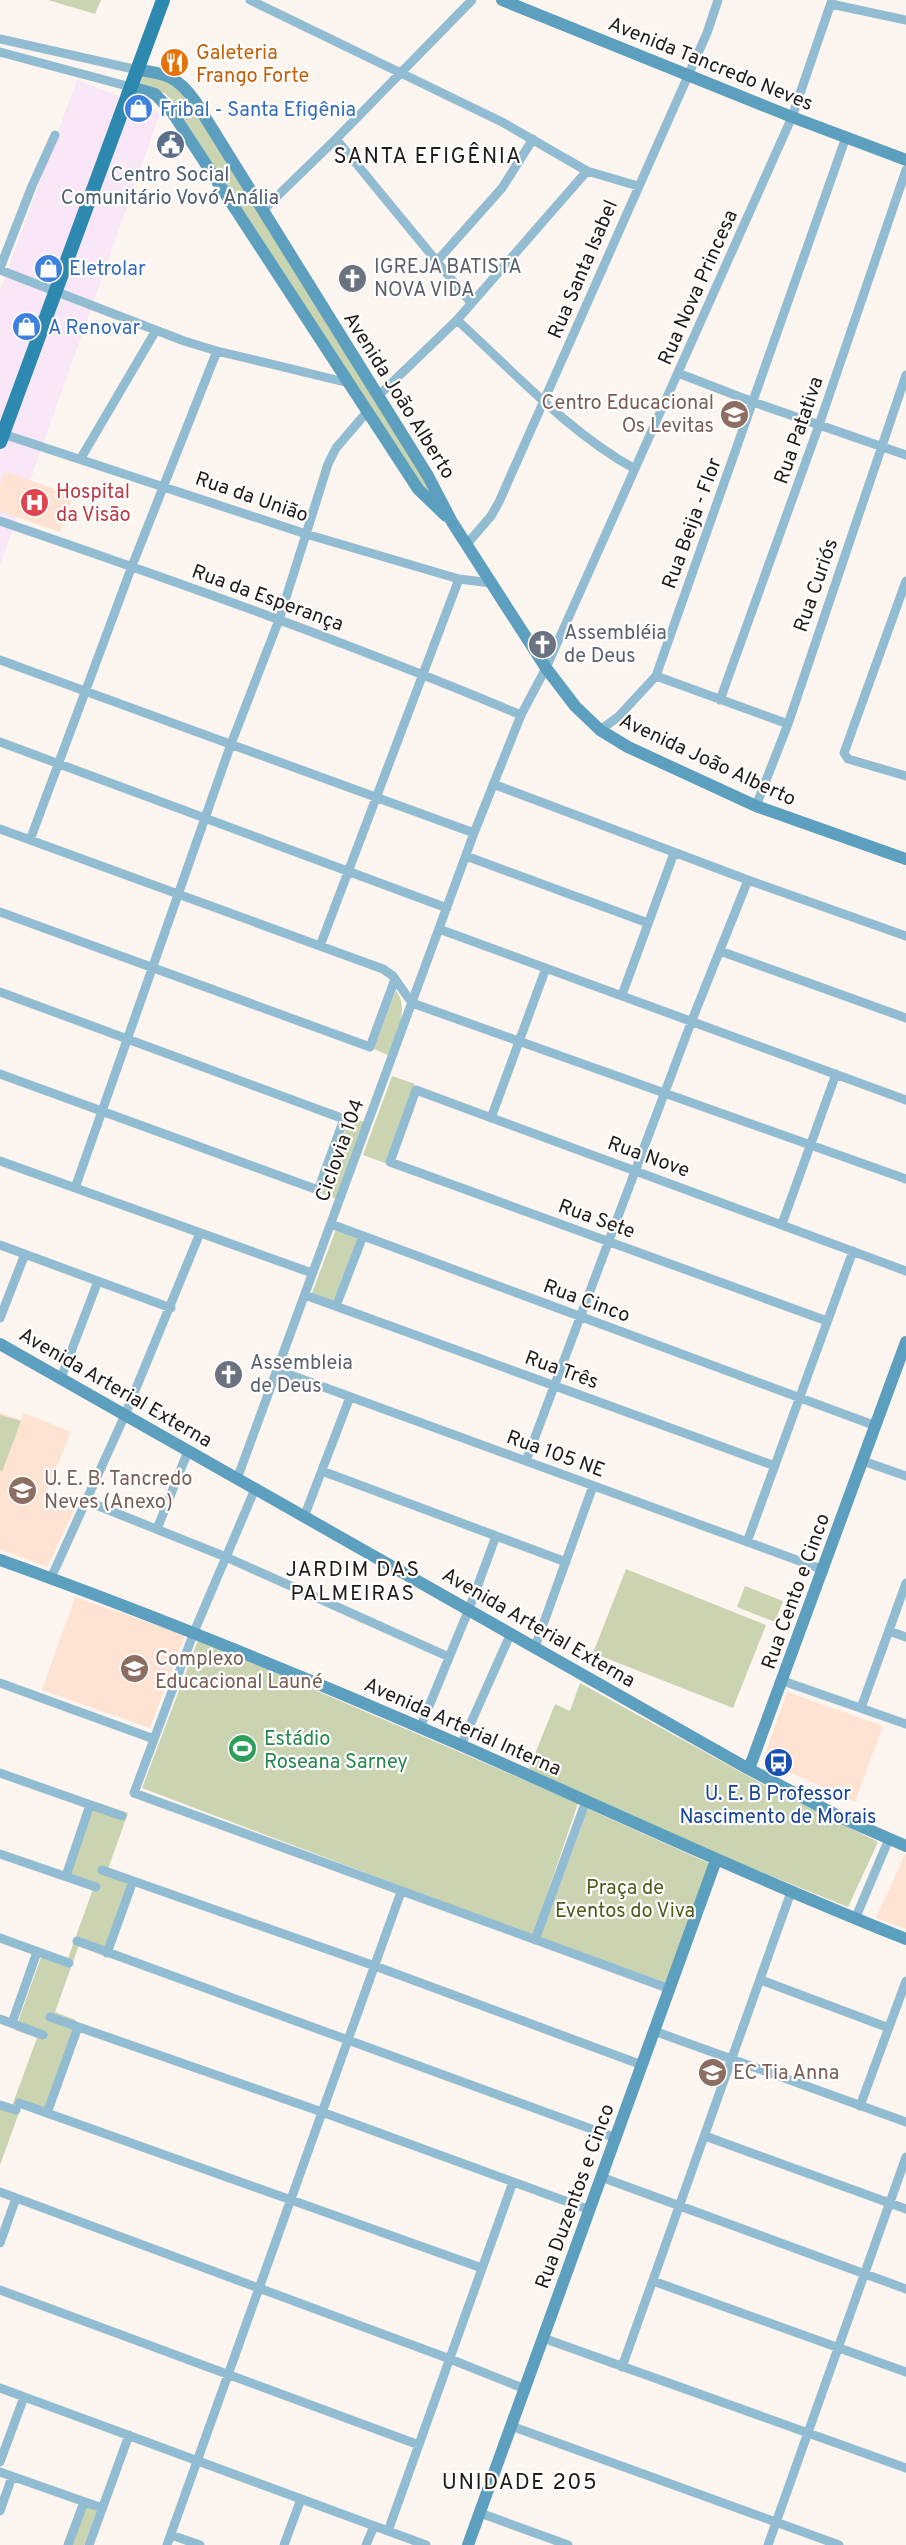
<svg xmlns="http://www.w3.org/2000/svg" width="906" height="2545" viewBox="0 0 906 2545" font-family="Overpass,sans-serif">
<style>
.commercial{fill:#f9e6f7}
.built{fill:#ffe3d2}
.green{fill:#cad4b0}
.lines{fill:none;stroke-linecap:round;stroke-linejoin:round}
.street{stroke:#92bcd2;stroke-width:9}
.secondary{stroke:#5d9fbe;stroke-width:12}
.primary{stroke:#2d89b0;stroke-width:14}
.labels{text-anchor:middle;stroke-width:4.5;stroke-linejoin:round;paint-order:stroke}
.food-label{font-size:20px;fill:#c56008;stroke:#fff;text-anchor:start}
.street-label{font-size:20px;fill:#221b17;stroke:#fff}
.shop-label{font-size:20px;fill:#366cbe;stroke:#fff;text-anchor:start}
.service-label{font-size:20px;fill:#4e5e75;stroke:#fff}
.worship-label{font-size:20px;fill:#5b616d;stroke:#fff;text-anchor:start}
.education-label{font-size:20px;fill:#785e54;stroke:#fff;text-anchor:start}
.health-label{font-size:20px;fill:#be3a42;stroke:#fff;text-anchor:start}
.leisure-label{font-size:20px;fill:#27864d;stroke:#fff;text-anchor:start}
.transit-label{font-size:20px;fill:#164399;stroke:#fff}
.park-label{font-size:20px;fill:#4e5b1a;stroke:#fff}
.neighbourhood-label{font-size:21px;letter-spacing:1.5px;fill:#221b17;stroke:#fff}
.quarter-label{font-size:22px;letter-spacing:1.5px;fill:#221b17;stroke:#fff}
</style>
<rect width="100%" height="100%" fill="#fdf5f0"/>
<path class="commercial" d="M 77,80 L 160,113 L 0,566 L 0,291 Z"/>
<path class="built" d="M 5,471 L 73,496 L 60,532 L 0,511 L 0,485 Z
M 0,1413 L 21,1420 L 24,1413 L 71,1432 L 44,1497 L 74,1511 L 47,1567 L 0,1549 Z
M 75,1597 L 185,1635 L 150,1728 L 42,1690 Z
M 787,1692 L 883,1726 L 855,1802 L 763,1760 Z
M 905,1854 L 906,1854 L 906,1929 L 876,1918 Z"/>
<path class="green" d="M 48,0 L 101,0 L 95,14 Z
M 143,74 L 163,79 L 184,94 L 443,508 L 421,485 L 176,107 L 166,94 L 140,83 Z
M 396,990 C 410,1010 396,1034 388,1055 L 374,1049 Z
M 392,1076 L 415,1084 L 385,1163 L 363,1155 Z
M 350,1118 L 365,1122 L 337,1199 L 322,1194 Z
M 336,1229 L 358,1237 L 333,1301 L 312,1293 Z
M 0,1415 L 21,1421 L 2,1472 L 0,1471 Z
M 626,1569 L 766,1625 L 733,1708 L 593,1653 Z
M 745,1586 L 783,1601 L 775,1622 L 737,1607 Z
M 198,1640 L 578,1803 L 533,1936 L 142,1788 Z
M 580,1683 L 766,1786 L 878,1842 L 848,1907 L 719,1855 L 529,1769 L 555,1704 L 570,1711 Z
M 96,1802 L 128,1813 L 108,1869 L 130,1877 L 104,1950 L 80,1942 L 55,2012 L 76,2020 L 42,2115 L 21,2107 L 0,2165 L 0,2103 L 12,2106 L 37,2038 L 15,2030 L 43,1952 L 67,1961 L 93,1889 L 68,1880 Z
M 588,1809 L 711,1864 L 667,1983 L 540,1938 Z
M 86,2506 L 97,2510 L 84,2545 L 72,2545 Z"/>
<g class="lines">
<path class="street" d="M 250,0 L 502,122 L 587,171 L 638,186
M 831,4 L 906,20
M 0,39 L 138,70
M 0,52 L 131,87
M 336,139 L 471,303
M 264,209 L 336,139 L 472,0
M 438,260 L 502,188 L 533,139
M 0,268 L 32,186 L 55,135
M 0,270 L 184,341 L 217,351 L 349,383
M 457,320 C 513,371 568,432 635,469
M 678,373 L 753,402 L 906,455
M 378,396 L 457,320 L 587,171
M 3,434 L 306,534 L 459,579 L 491,583
M 81,458 L 155,332
M 0,521 C 175,581 350,643 521,715
M 467,544 L 491,516 L 499,502 L 707,33 L 718,0
M 906,581 L 844,753 L 848,759 L 906,776
M 0,660 L 474,833
M 656,676 L 788,724
M 720,700 L 819,425 L 906,170
M 600,730 L 618,717 L 656,676 L 846,137
M 0,742 L 447,908
M 493,784 L 748,880 L 906,936
M 756,806 L 788,724 L 906,375
M 0,829 L 383,969 L 393,976 L 412,1003 L 906,1179
M 30,840 L 132,566 L 217,351
M 466,856 L 648,923
M 0,912 L 370,1047 L 395,979
M 439,929 L 906,1100
M 320,946 L 459,579
M 720,951 L 906,1018
M 0,992 L 344,1119 L 318,1190 L 0,1074
M 622,995 L 674,853
M 491,1118 L 546,968
M 0,1161 L 312,1273
M 75,1188 L 231,744 L 279,620 L 328,464 L 336,448 L 367,412
M 331,1224 L 876,1426
M 782,1224 L 836,1074
M 0,1245 L 171,1308
M 305,1295 L 775,1466
M 336,1306 L 363,1236
M 0,1318 L 25,1254
M 827,1321 L 390,1162 L 416,1090 L 906,1271
M 277,1370 L 824,1570
M 61,1378 L 98,1281
M 526,1461 L 692,1020 L 748,880
M 863,1461 L 906,1476
M 322,1471 L 566,1562
M 237,1479 L 474,833 L 521,715 L 546,668 L 792,117 L 832,0
M 255,1489 L 194,1632 L 134,1793 L 670,1989
M 86,1501 L 226,1557 L 449,1657
M 304,1517 L 350,1397
M 157,1529 L 188,1451
M 747,1542 L 853,1251
M 51,1578 L 125,1415 L 200,1233
M 889,1631 L 906,1637
M 535,1647 L 593,1486
M 783,1681 L 906,1724
M 0,1683 L 154,1739
M 861,1708 L 906,1583
M 420,1728 L 469,1609 L 496,1536
M 461,1745 L 511,1633
M 0,1773 L 122,1816
M 0,1854 L 96,1887
M 102,1870 L 375,1966 L 642,2065
M 66,1876 L 90,1805
M 855,1919 L 889,1839
M 0,1938 L 69,1963
M 535,1940 L 586,1801
M 77,1941 L 616,2138
M 107,1953 L 133,1881
M 761,1980 L 889,2028
M 50,2017 L 322,2112 L 590,2210
M 0,2019 L 43,2035
M 12,2023 L 37,1952
M 654,2031 L 906,2122
M 19,2103 L 482,2268
M 0,2105 L 16,2110
M 860,2106 L 906,1981
M 47,2113 L 78,2027
M 705,2136 L 906,2209
M 601,2177 L 906,2289
M 0,2192 L 450,2359 L 525,2389
M 0,2243 L 16,2198
M 653,2281 L 906,2372
M 0,2290 L 419,2445
M 543,2338 L 906,2468
M 622,2367 L 791,1892
M 0,2388 L 426,2545
M 511,2426 L 839,2545
M 0,2462 L 24,2397
M 0,2472 L 102,2508
M 0,2511 L 12,2477
M 480,2513 L 568,2545
M 388,2531 L 513,2182
M 171,2535 L 200,2545
M 68,2545 L 84,2502
M 89,2545 L 129,2435
M 167,2545 L 401,1892
M 284,2545 L 301,2499
M 366,2545 L 374,2526
M 768,2545 L 906,2157"/>
<path class="secondary" d="M 502,0 L 792,117 L 906,160
M 138,70 C 166,73 178,77 195,101 L 428,476 L 452,522 L 546,668 L 575,706 L 600,730 L 628,747 L 756,806 L 906,859
M 131,87 L 155,94 L 172,112 L 418,489 L 446,516
M 0,1344 L 747,1768 L 842,1818 L 906,1846
M 0,1560 C 157,1616 310,1679 463,1746 C 610,1811 756,1879 906,1939
M 749,1769 L 906,1342
M 468,2545 L 716,1860"/>
<path class="primary" d="M 0,442 L 163,0"/>
</g>
<defs>
<symbol id="restaurant-disc" viewBox="-11 -11 22 22"><circle r="9.5" fill="#e8710a" stroke="#fff"/><path d="M-5-6h1v4h1v-4h1v4h1v-4h1v5L-1.5 .5V6h-2V.5L-5-1ZM5-6V6H3V1.5H1.5Q1.5-4 5-6Z" fill="#fff"/></symbol>
<symbol id="shop-disc" viewBox="-11 -11 22 22"><circle r="9.5" fill="#3f7fe0" stroke="#fff"/><path d="M-5-2.5h2.3a2.7 3.5 0 0 1 5.4 0H5L5.5 6h-11ZM-1.5-2.5h3a1.5 2.3 0 0 0-3 0Z" fill="#fff"/></symbol>
<symbol id="civic-disc" viewBox="-11 -11 22 22"><circle r="9.5" fill="#5c6f8a" stroke="#fff"/><path d="M-.6-6.5H3V-4.5H.6V-3L4-1V1h2V6H-6V1h2V-1L-.6-3ZM-1.2 2.5V6h2.4V2.5Z" fill="#fff"/></symbol>
<symbol id="church-disc" viewBox="-11 -11 22 22"><circle r="9.5" fill="#6b7280" stroke="#fff"/><path d="M-1.2-6h2.4v3.5h3.3v2.4h-3.3V6h-2.4V-.1h-3.3v-2.4h3.3Z" fill="#fff"/></symbol>
<symbol id="school-disc" viewBox="-11 -11 22 22"><circle r="9.5" fill="#8d6e63" stroke="#fff"/><path d="M0-5L7-2L0 1L-7-2ZM-4 1L0 2.5L4 1V4Q0 6-4 4Z" fill="#fff"/></symbol>
<symbol id="hospital-disc" viewBox="-11 -11 22 22"><circle r="9.5" fill="#e0444e" stroke="#fff"/><path d="M-5-5h3v3.5h4V-5h3V5h-3V1.5h-4V5h-3Z" fill="#fff"/></symbol>
<symbol id="stadium-disc" viewBox="-11 -11 22 22"><circle r="9.5" fill="#2e9e5b" stroke="#fff"/><path d="M0-5a6.5 5 0 1 0 0 10a6.5 5 0 1 0 0-10ZM-3.5-1.8h7v3.6h-7Z" fill="#fff"/></symbol>
<symbol id="bus-disc" viewBox="-11 -11 22 22"><circle r="9.5" fill="#1a4fb4" stroke="#fff"/><path d="M-5-6H5V4H4V6H2V4H-2V6H-4V4H-5ZM-3.5-4V0h7V-4ZM-3.5 1.2v1.5H-2V1.2ZM2 1.2v1.5H3.5V1.2Z" fill="#fff"/></symbol>
</defs>
<g fill-rule="evenodd">
<use href="#restaurant-disc" x="158" y="46" width="33" height="33"/>
<use href="#shop-disc" x="122" y="92" width="33" height="33"/>
<use href="#civic-disc" x="154" y="128" width="33" height="33"/>
<use href="#shop-disc" x="32" y="252" width="33" height="33"/>
<use href="#church-disc" x="336" y="262" width="33" height="33"/>
<use href="#shop-disc" x="10" y="310" width="33" height="33"/>
<use href="#school-disc" x="718" y="398" width="33" height="33"/>
<use href="#hospital-disc" x="18" y="486" width="33" height="33"/>
<use href="#church-disc" x="526" y="628" width="33" height="33"/>
<use href="#church-disc" x="212" y="1358" width="33" height="33"/>
<use href="#school-disc" x="6" y="1474" width="33" height="33"/>
<use href="#school-disc" x="118" y="1652" width="33" height="33"/>
<use href="#stadium-disc" x="226" y="1732" width="33" height="33"/>
<use href="#bus-disc" x="762" y="1746" width="33" height="33"/>
<use href="#school-disc" x="696" y="2056" width="33" height="33"/>
</g>
<g class="labels">
<g class="food-label">
<text x="196" y="59">Galeteria<tspan x="196" dy="23">Frango Forte</tspan></text>
</g>
<g class="street-label">
<text transform="translate(711 63) rotate(22)" y="7">Avenida Tancredo Neves</text>
<text transform="translate(582 269) rotate(-67)" y="7">Rua Santa Isabel</text>
<text transform="translate(697 287) rotate(-66)" y="7">Rua Nova Princesa</text>
<text transform="translate(400 395) rotate(58)" y="7">Avenida João Alberto</text>
<text transform="translate(798 430) rotate(-71)" y="7">Rua Patativa</text>
<text transform="translate(252 496) rotate(19)" y="7">Rua da União</text>
<text transform="translate(691 523) rotate(-70)" y="7">Rua Beija - Flor</text>
<text transform="translate(815 585) rotate(-71)" y="7">Rua Curiós</text>
<text transform="translate(268 597) rotate(20)" y="7">Rua da Esperança</text>
<text transform="translate(708 759) rotate(25)" y="7">Avenida João Alberto</text>
<text transform="translate(339 1150) rotate(-70)" y="7">Ciclovia 104</text>
<text transform="translate(649 1156) rotate(20)" y="7">Rua Nove</text>
<text transform="translate(597 1218) rotate(20)" y="7">Rua Sete</text>
<text transform="translate(587 1300) rotate(20)" y="7">Rua Cinco</text>
<text transform="translate(562 1369) rotate(20)" y="7">Rua Três</text>
<text transform="translate(116 1387) rotate(30)" y="7">Avenida Arterial Externa</text>
<text transform="translate(556 1453) rotate(20)" y="7">Rua 105 NE</text>
<text transform="translate(795 1591) rotate(-70)" y="7">Rua Cento e Cinco</text>
<text transform="translate(539 1627) rotate(30)" y="7">Avenida Arterial Externa</text>
<text transform="translate(463 1726) rotate(24)" y="7">Avenida Arterial Interna</text>
<text transform="translate(574 2196) rotate(-70)" y="7">Rua Duzentos e Cinco</text>
</g>
<g class="shop-label">
<text x="160" y="116">Fribal - Santa Efigênia</text>
<text x="69" y="275">Eletrolar</text>
<text x="48" y="334">A Renovar</text>
</g>
<g class="service-label">
<text x="170" y="181">Centro Social<tspan x="170" dy="23">Comunitário Vovó Anália</tspan></text>
</g>
<g class="worship-label">
<text x="374" y="273">IGREJA BATISTA<tspan x="374" dy="23">NOVA VIDA</tspan></text>
<text x="564" y="639">Assembléia<tspan x="564" dy="23">de Deus</tspan></text>
<text x="250" y="1369">Assembleia<tspan x="250" dy="23">de Deus</tspan></text>
</g>
<g class="education-label">
<text x="714" y="409" text-anchor="end">Centro Educacional<tspan x="714" dy="23">Os Levitas</tspan></text>
<text x="44" y="1485">U. E. B. Tancredo<tspan x="44" dy="23">Neves (Anexo)</tspan></text>
<text x="155" y="1665">Complexo<tspan x="155" dy="23">Educacional Launé</tspan></text>
<text x="733" y="2079">EC Tia Anna</text>
</g>
<g class="health-label">
<text x="56" y="498">Hospital<tspan x="56" dy="23">da Visão</tspan></text>
</g>
<g class="leisure-label">
<text x="264" y="1745">Estádio<tspan x="264" dy="23">Roseana Sarney</tspan></text>
</g>
<g class="transit-label">
<text x="778" y="1800">U. E. B Professor<tspan x="778" dy="23">Nascimento de Morais</tspan></text>
</g>
<g class="park-label">
<text x="625" y="1894">Praça de<tspan x="625" dy="23">Eventos do Viva</tspan></text>
</g>
<g class="neighbourhood-label">
<text x="353" y="1576">JARDIM DAS<tspan x="353" dy="24">PALMEIRAS</tspan></text>
</g>
<g class="quarter-label">
<text x="428" y="163">SANTA EFIGÊNIA</text>
<text x="520" y="2489">UNIDADE 205</text>
</g>
</g>
</svg>
